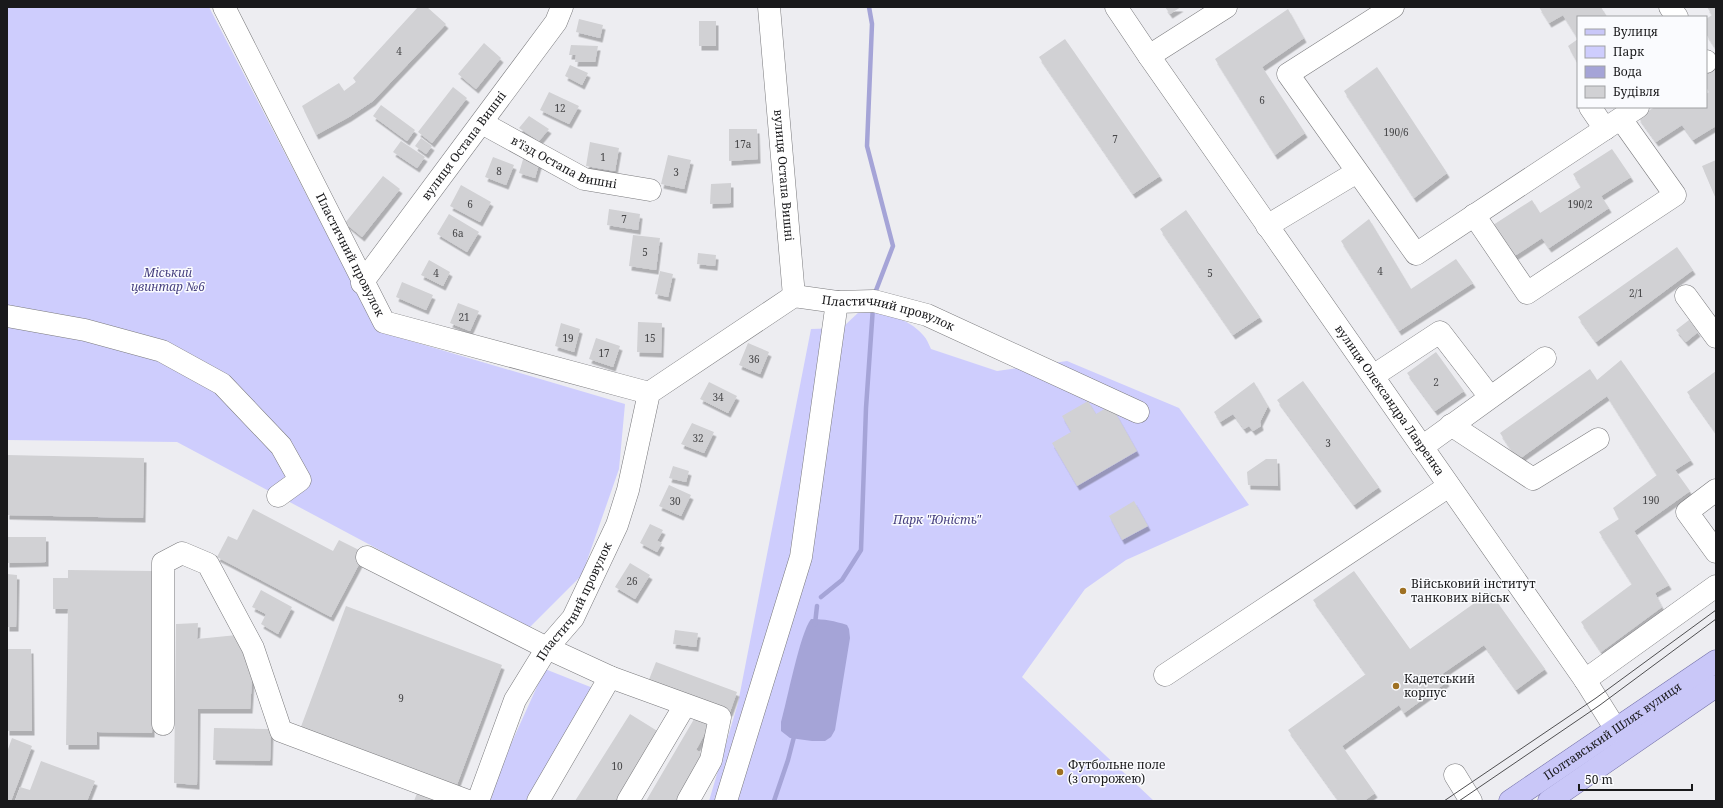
<svg xmlns="http://www.w3.org/2000/svg" width="1723" height="808" viewBox="0 0 1723 808" font-family="'Noto Serif',serif">
<style>
.green{fill:#cecdfd}
.water{fill:#a5a4d7}
.lines{fill:none;stroke-linecap:round;stroke-linejoin:round}
.stream{stroke:#a5a4d7;stroke-width:4.5}
.building{fill:#d1d1d4;filter:url(#shadow)}
.minor-casing{stroke:#7a7a7d;stroke-width:23}
.major-casing{stroke:#7471a8;stroke-width:23}
.minor{stroke:#fff;stroke-width:22}
.major{stroke:#c9c7f8;stroke-width:22}
.tram{stroke:#4f4f51;stroke-width:1}
.poi-dot{fill:#9e7022;stroke:#fafbfe;stroke-width:1.5}
.labels{text-anchor:middle;stroke-width:3;stroke-linejoin:round;paint-order:stroke}
.number-label{font-size:10px;fill:#474749}
.street-label{font-size:12px;fill:#19191b;stroke:#fafbfe}
.park-label{font-size:12px;font-style:italic;fill:#484281;stroke:#fafbfe}
.poi-label{font-size:12px;fill:#19191b;stroke:#fafbfe;text-anchor:start}
</style>
<defs>
<filter id="shadow"><feDropShadow dx="2.5" dy="4.5" stdDeviation="0" flood-color="#0004"/></filter>
</defs>
<rect width="100%" height="100%" fill="#ededf1"/>
<path class="green" d="M 7,7 L 209,7 L 377,331 L 625,404 L 619,469 L 582,575 L 528,629 L 177,442 L 7,440 Z
M 860,311 C 882,313 908,317 923,335 C 927,339 929,345 931,349 L 997,371 L 1067,361 L 1179,408 L 1249,505 L 1126,560 L 1085,589 L 1022,677 L 1154,801 L 709,801 L 738,703 L 811,329 L 842,328 Z
M 545,669 L 598,690 L 531,801 L 485,801 Z"/>
<path class="water" d="M 811,619 C 824,619 835,621 847,625 L 849,629 L 850,638 L 835,730 L 831,737 L 825,741 L 812,741 L 790,738 L 781,731 L 781,722 C 787,701 800,633 811,619 Z"/>
<g class="lines">
<path class="stream" d="M 869,7 L 872,24 L 867,146 L 893,246 L 875,293
M 821,597 L 842,580 L 861,550 L 866,408 L 873,307
M 815,624 L 817,606
M 774,801 L 788,760 L 795,733"/>
</g>
<path class="building" d="M 418,7 L 427,7 L 446,24 L 373,101 L 349,117 L 316,135 L 302,106 L 339,83 L 344,91 L 356,82 L 353,78 Z
M 1165,7 L 1181,7 L 1170,14 Z
M 1539,7 L 1601,7 L 1607,17 L 1578,17 L 1578,64 L 1568,46 L 1578,39 L 1563,15 L 1549,23 Z
M 1707,7 L 1716,7 L 1716,49 L 1706,34 L 1706,19 L 1712,15 Z
M 1288,9 L 1304,38 L 1262,67 L 1305,133 L 1275,155 L 1215,59 Z
M 579,19 L 603,25 L 600,38 L 576,32 Z
M 699,21 L 716,21 L 716,46 L 699,46 Z
M 1065,39 L 1160,176 L 1133,194 L 1039,57 Z
M 484,43 L 501,58 L 476,89 L 458,74 Z
M 571,45 L 598,46 L 595,62 L 575,62 L 576,55 L 569,55 Z
M 570,65 L 588,73 L 582,85 L 565,76 Z
M 1377,67 L 1447,173 L 1414,198 L 1344,91 Z
M 1716,68 L 1716,126 L 1693,140 L 1682,125 L 1656,142 L 1638,117 L 1655,107 L 1684,107 L 1685,108 L 1706,107 L 1706,94 L 1709,92 L 1706,87 L 1706,75 Z
M 453,87 L 467,98 L 432,143 L 418,132 Z
M 549,92 L 579,106 L 569,124 L 540,110 Z
M 381,105 L 415,130 L 407,141 L 373,116 Z
M 529,116 L 549,129 L 539,141 L 519,128 Z
M 729,129 L 757,129 L 758,159 L 729,161 Z
M 421,138 L 432,146 L 426,154 L 415,146 Z
M 401,141 L 425,157 L 417,168 L 393,152 Z
M 590,142 L 619,148 L 615,171 L 586,166 Z
M 1612,149 L 1631,177 L 1601,196 L 1609,208 L 1549,248 L 1542,238 L 1510,259 L 1490,227 L 1532,200 L 1540,213 L 1581,187 L 1573,174 Z
M 668,155 L 691,160 L 684,189 L 661,184 Z
M 524,156 L 540,161 L 535,178 L 519,173 Z
M 493,157 L 514,165 L 506,185 L 485,177 Z
M 1716,160 L 1716,199 L 1702,166 Z
M 383,176 L 400,189 L 362,237 L 345,223 Z
M 731,183 L 731,203 L 710,204 L 711,184 Z
M 461,185 L 491,202 L 480,222 L 450,206 Z
M 609,209 L 640,214 L 638,230 L 607,225 Z
M 1186,210 L 1260,317 L 1233,335 L 1160,229 Z
M 449,214 L 479,232 L 467,252 L 437,234 Z
M 1369,219 L 1411,289 L 1456,259 L 1473,283 L 1399,331 L 1341,241 Z
M 633,235 L 660,238 L 656,270 L 629,266 Z
M 1677,247 L 1693,270 L 1596,342 L 1578,317 Z
M 698,253 L 716,255 L 715,266 L 697,264 Z
M 429,260 L 450,272 L 443,286 L 421,275 Z
M 660,271 L 673,274 L 668,297 L 655,294 Z
M 402,282 L 433,295 L 426,310 L 396,297 Z
M 458,303 L 479,311 L 470,331 L 450,323 Z
M 1689,320 L 1698,332 L 1686,342 L 1676,330 Z
M 638,322 L 662,323 L 661,353 L 637,352 Z
M 561,323 L 580,329 L 574,352 L 555,346 Z
M 596,338 L 620,346 L 613,367 L 589,359 Z
M 748,343 L 769,352 L 760,374 L 739,365 Z
M 1436,352 L 1464,391 L 1435,411 L 1407,373 Z
M 1621,360 L 1691,460 L 1675,470 L 1690,491 L 1634,531 L 1669,585 L 1655,593 L 1662,607 L 1601,652 L 1581,622 L 1632,584 L 1599,532 L 1619,519 L 1613,508 L 1657,475 L 1607,396 L 1518,460 L 1500,433 L 1590,369 L 1597,380 Z
M 1716,371 L 1716,433 L 1687,392 Z
M 1303,381 L 1379,487 L 1354,505 L 1277,400 Z
M 709,382 L 737,396 L 728,413 L 700,399 Z
M 1254,382 L 1268,406 L 1260,422 L 1261,426 L 1253,431 L 1249,426 L 1244,429 L 1233,414 L 1220,422 L 1214,412 Z
M 1088,401 L 1096,414 L 1111,405 L 1137,451 L 1077,486 L 1052,443 L 1071,432 L 1062,416 Z
M 692,423 L 714,432 L 704,453 L 681,444 Z
M 7,455 L 144,458 L 143,518 L 7,515 Z
M 1266,459 L 1277,459 L 1278,486 L 1248,485 L 1247,472 Z
M 673,466 L 689,471 L 686,482 L 669,478 Z
M 669,485 L 691,495 L 681,516 L 659,506 Z
M 1134,501 L 1148,526 L 1122,540 L 1109,516 Z
M 253,509 L 333,551 L 339,540 L 365,553 L 331,617 L 217,557 L 228,536 L 237,540 Z
M 650,524 L 663,530 L 657,541 L 662,543 L 657,552 L 640,543 Z
M 7,537 L 46,537 L 46,562 L 7,563 Z
M 630,563 L 650,575 L 635,599 L 615,587 Z
M 68,570 L 154,571 L 152,733 L 97,732 L 97,745 L 66,745 L 68,609 L 53,609 L 53,578 L 68,578 Z
M 1354,571 L 1410,649 L 1490,592 L 1545,669 L 1516,690 L 1484,645 L 1442,674 L 1447,682 L 1404,713 L 1399,705 L 1342,746 L 1375,793 L 1364,801 L 1339,801 L 1288,730 L 1366,674 L 1313,600 Z
M 7,574 L 17,575 L 16,627 L 7,627 Z
M 261,590 L 292,607 L 278,634 L 261,624 L 266,614 L 252,607 Z
M 346,606 L 502,665 L 455,790 L 299,732 Z
M 198,623 L 197,639 L 237,635 L 253,665 L 250,709 L 198,709 L 197,785 L 174,783 L 176,624 Z
M 675,630 L 698,633 L 696,647 L 673,644 Z
M 7,649 L 31,649 L 32,731 L 7,731 Z
M 656,662 L 737,692 L 730,712 L 648,682 Z
M 630,714 L 659,732 L 615,801 L 575,801 Z
M 697,714 L 711,722 L 696,750 L 705,755 L 681,801 L 646,801 Z
M 214,728 L 271,729 L 270,761 L 213,760 Z
M 12,738 L 32,746 L 11,801 L 7,801 L 7,752 Z
M 41,761 L 95,781 L 87,801 L 15,801 L 20,787 L 30,790 Z
M 419,788 L 451,801 L 414,801 Z"/>
<g class="lines">
<defs>
<g id="minor">
<path id="s1" d="M 224,7 L 384,322 L 649,393"/>
<path id="s2" d="M 769,7 L 794,296"/>
<path id="s3" d="M 1116,7 L 1149,56 L 1585,680 L 1625,744"/>
<path d="M 1393,7 L 1288,74 L 1416,254 L 1638,107"/>
<path d="M 1670,7 L 1677,17"/>
<path d="M 1149,56 L 1226,7"/>
<path d="M 1706,61 L 1706,62"/>
<path d="M 1590,107 L 1605,129"/>
<path id="s4" d="M 482,123 L 584,179 L 650,190"/>
<path d="M 1474,215 L 1527,293 L 1675,195 L 1621,119"/>
<path d="M 1267,226 L 1357,172"/>
<path id="s5" d="M 362,283 L 556,22 L 562,7"/>
<path d="M 1686,296 L 1716,337"/>
<path d="M 7,316 L 85,330 L 162,351 L 222,384 L 281,446 L 300,480 L 278,496"/>
<path d="M 1373,376 L 1440,332 L 1490,397"/>
<path d="M 1451,425 L 1533,479 L 1598,439"/>
<path d="M 1422,447 L 1545,358"/>
<path d="M 1716,490 L 1687,512 L 1716,552"/>
<path d="M 367,557 L 547,648 L 610,677 L 720,717 L 711,760 L 688,801"/>
<path d="M 1165,675 L 1449,486"/>
<path d="M 1585,680 L 1716,586"/>
<path d="M 163,724 L 163,563 L 182,553 L 208,564 L 253,648 L 281,731 L 468,801"/>
<path d="M 1455,775 L 1471,801"/>
<path id="s6" d="M 478,801 L 515,700 L 547,648 L 573,618 L 617,525 L 628,490 L 649,393 L 794,296 L 837,302 L 874,301 L 927,315 L 1138,412"/>
<path d="M 538,801 L 610,677"/>
<path d="M 628,801 L 685,705"/>
<path d="M 726,801 L 801,557 L 837,302"/>
</g>
<g id="major">
<path id="s7" d="M 1510,801 L 1716,661"/>
<path d="M 1549,801 L 1716,686"/>
</g>
</defs>
<use href="#minor" class="minor-casing"/>
<use href="#major" class="major-casing"/>
<use href="#minor" class="minor"/>
<use href="#major" class="major"/>
<path class="tram" d="M 1444,801 L 1596,698 L 1716,610
M 1459,801 L 1600,705 L 1716,619"/>
</g>
<g class="poi-dot">
<circle cx="1403" cy="591" r="4"/>
<circle cx="1396" cy="686" r="4"/>
<circle cx="1060" cy="772" r="4"/>
</g>
<g class="labels">
<g class="number-label">
<text x="399" y="55">4</text>
<text x="1262" y="104">6</text>
<text x="560" y="112">12</text>
<text x="1396" y="136">190/6</text>
<text x="1115" y="143">7</text>
<text x="743" y="148">17а</text>
<text x="603" y="161">1</text>
<text x="499" y="175">8</text>
<text x="676" y="176">3</text>
<text x="470" y="208">6</text>
<text x="1580" y="208">190/2</text>
<text x="624" y="223">7</text>
<text x="458" y="237">6а</text>
<text x="645" y="256">5</text>
<text x="1380" y="275">4</text>
<text x="436" y="277">4</text>
<text x="1210" y="277">5</text>
<text x="1636" y="297">2/1</text>
<text x="464" y="321">21</text>
<text x="568" y="342">19</text>
<text x="650" y="342">15</text>
<text x="604" y="357">17</text>
<text x="754" y="363">36</text>
<text x="1436" y="386">2</text>
<text x="718" y="401">34</text>
<text x="698" y="442">32</text>
<text x="1328" y="447">3</text>
<text x="1651" y="504">190</text>
<text x="675" y="505">30</text>
<text x="632" y="585">26</text>
<text x="401" y="702">9</text>
<text x="617" y="770">10</text>
</g>
<g class="street-label">
<text dy="4" stroke="none"><textPath href="#s5" startOffset="171">вулиця Остапа Вишні</textPath></text>
<text dy="4" stroke="none"><textPath href="#s4" startOffset="92">в’їзд Остапа Вишні</textPath></text>
<text dy="4" stroke="none"><textPath href="#s2" startOffset="169">вулиця Остапа Вишні</textPath></text>
<text dy="4" stroke="none"><textPath href="#s1" startOffset="278">Пластичний провулок</textPath></text>
<text dy="4" stroke="none"><textPath href="#s6" startOffset="718">Пластичний провулок</textPath></text>
<text dy="4" stroke="none"><textPath href="#s3" startOffset="479">вулиця Олександра Лавренка</textPath></text>
<text dy="4" stroke="none"><textPath href="#s6" startOffset="223">Пластичний провулок</textPath></text>
<text dy="4" stroke="none"><textPath href="#s7" startOffset="124">Полтавський Шлях вулиця</textPath></text>
</g>
<g class="park-label">
<text x="168" y="277">Міський<tspan x="168" dy="14">цвинтар №6</tspan></text>
<text x="937" y="524">Парк "Юність"</text>
</g>
<g class="poi-label">
<text x="1411" y="588">Військовий інститут<tspan x="1411" dy="14">танкових військ</tspan></text>
<text x="1404" y="683">Кадетський<tspan x="1404" dy="14">корпус</tspan></text>
<text x="1068" y="769">Футбольне поле<tspan x="1068" dy="14">(з огорожею)</tspan></text>
</g>
</g>
<rect width="1723" height="808" fill="none" stroke="#19191b" stroke-width="16"/>
<rect x="1577" y="16" width="130" height="92" fill="#fafbfe" stroke="#a0a1a3"/>
<rect x="1585" y="29" width="20" height="6" fill="#c9c7f8" stroke="#a0a1a3"/>
<text x="1613" y="36" font-size="12" fill="#19191b">Вулиця</text>
<rect x="1585" y="46" width="20" height="12" fill="#cecdfd" stroke="#a0a1a3"/>
<text x="1613" y="56" font-size="12" fill="#19191b">Парк</text>
<rect x="1585" y="66" width="20" height="12" fill="#a5a4d7" stroke="#a0a1a3"/>
<text x="1613" y="76" font-size="12" fill="#19191b">Вода</text>
<rect x="1585" y="86" width="20" height="12" fill="#d1d1d4" stroke="#a0a1a3"/>
<text x="1613" y="96" font-size="12" fill="#19191b">Будівля</text>
<path d="M1579 784v6h113v-6" fill="none" stroke="#19191b" stroke-width="2"/>
<text x="1585" y="784" font-size="12" fill="#19191b" stroke="#fafbfe" stroke-width="3" paint-order="stroke">50 m</text>
</svg>
